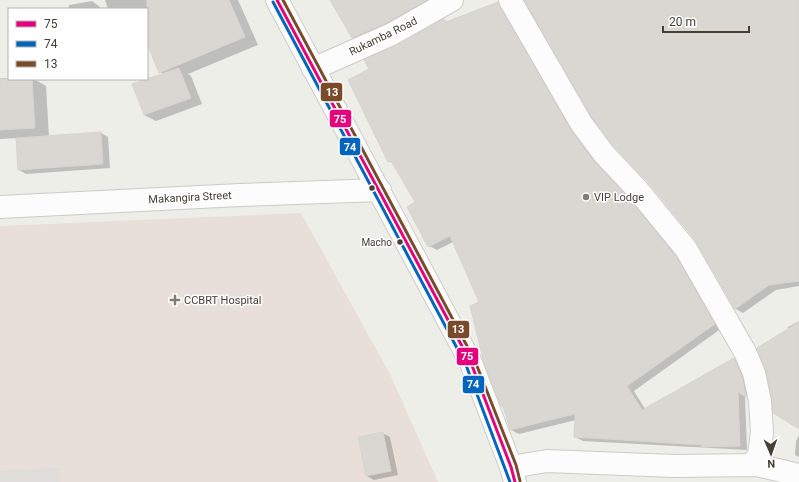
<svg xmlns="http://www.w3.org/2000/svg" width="799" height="482" viewBox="0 0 799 482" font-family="Roboto,sans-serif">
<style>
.medical{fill:#e9dfda}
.parking{fill:#deddd9}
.shadow{fill:#0003}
.building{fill:#d8d7d2;stroke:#d6d5cf}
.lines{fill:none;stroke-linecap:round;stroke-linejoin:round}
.minor-casing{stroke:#cccbc7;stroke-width:24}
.minor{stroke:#fcfcfc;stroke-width:22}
.bus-1-casing{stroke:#fff;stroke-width:6}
.bus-2-casing{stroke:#fff;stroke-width:6}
.bus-3-casing{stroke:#fff;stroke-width:6}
.bus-1{stroke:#e5007d;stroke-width:3}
.bus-2{stroke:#0065bd;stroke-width:3}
.bus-3{stroke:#7a4b2a;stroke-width:3}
.bus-dot{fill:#444036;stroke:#fff;stroke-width:1.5}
.poi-dot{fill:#807d75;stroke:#fff;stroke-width:1.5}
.labels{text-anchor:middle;stroke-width:3;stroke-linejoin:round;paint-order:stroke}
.bus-label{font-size:10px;fill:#444036;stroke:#fff;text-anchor:end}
.street-label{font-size:11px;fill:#444036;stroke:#fff}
.poi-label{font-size:11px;fill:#444036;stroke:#fff;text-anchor:start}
.line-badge{stroke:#fff;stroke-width:1.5}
.badge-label{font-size:11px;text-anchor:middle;font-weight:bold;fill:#fff}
</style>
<rect width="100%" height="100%" fill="#eeeee9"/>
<path class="medical" d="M 301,213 L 390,374 L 438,482 L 0,482 L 0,226 Z"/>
<path class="parking" d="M 60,468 L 60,482 L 0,482 L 0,471 Z"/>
<path class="shadow" d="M 105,0 L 238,0 L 258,45 L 188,74 L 191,76 L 202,104 L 156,121 L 144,115 L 164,74 L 160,72 L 147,40 L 147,9 L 108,9 Z
M 331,0 L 443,0 L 368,46 L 352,37 Z
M 525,0 L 799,0 L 799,286 L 776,290 L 743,313 L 736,309 L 696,241 Z
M 92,1 L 99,6 L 100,9 L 69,9 L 69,5 Z
M 498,3 L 505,7 L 634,202 L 683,261 L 722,328 L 634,391 L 645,409 L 734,359 L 741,363 L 753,400 L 745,395 L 747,450 L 583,441 L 575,437 L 576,420 L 519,434 L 511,430 L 504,407 L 502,405 L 481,302 L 453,242 L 437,250 L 429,246 L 417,203 L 394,164 L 389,161 L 371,70 L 399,46 L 444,20 L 449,22 Z
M 0,78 L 34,79 L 46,86 L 49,137 L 101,133 L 108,137 L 110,168 L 26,174 L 19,170 L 17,138 L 0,139 Z
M 799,321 L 799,428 L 788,327 Z
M 382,433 L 390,437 L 398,475 L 374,480 L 367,476 Z
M 799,435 L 799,457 L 795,455 L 796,441 Z"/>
<path class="building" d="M 147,0 L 229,0 L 245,37 L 159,73 L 147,43 Z
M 330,0 L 427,0 L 386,23 L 352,38 Z
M 524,0 L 799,0 L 799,281 L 769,285 L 735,309 L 696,241 L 646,180 L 614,146 L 591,116 Z
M 498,2 L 571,130 L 594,161 L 627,196 L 676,256 L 715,324 L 627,386 L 642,410 L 734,358 L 742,377 L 746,397 L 738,392 L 740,446 L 702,447 L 702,445 L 574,437 L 575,414 L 510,430 L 503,406 L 501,406 L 484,363 L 470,306 L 479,302 L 450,236 L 428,247 L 407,207 L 415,202 L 391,161 L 388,162 L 348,80 L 369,69 L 364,60 L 398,45 L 444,19 L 446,22 Z
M 179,68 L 191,98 L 144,115 L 132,84 Z
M 0,79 L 32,79 L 35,128 L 0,130 Z
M 101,132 L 103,164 L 18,170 L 16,138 Z
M 799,322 L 799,429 L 773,413 L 766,370 L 757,348 Z
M 383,432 L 391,471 L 366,476 L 358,437 Z"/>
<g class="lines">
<defs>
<path id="minor" d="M 277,0 L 471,363 L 511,467 L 515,482
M 510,0 L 581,123 L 604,154 L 636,188 L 686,249 L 745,352 L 754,373 L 760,401 L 762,432 L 759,455 L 754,461 L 757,465
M 313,69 L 392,34 L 452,0
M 0,207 L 240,195 L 380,190
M 511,467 L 547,461 L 674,466 L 757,465 L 799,475"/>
</defs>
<use href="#minor" class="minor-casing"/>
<use href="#minor" class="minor"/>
<defs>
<path id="bus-1" d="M 277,0 L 471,363 L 511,467 L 515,482"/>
<path id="bus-2" d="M 273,2 L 466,365 L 510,482"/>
<path id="bus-3" d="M 283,0 L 475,361 L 516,465 L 520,481"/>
</defs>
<use href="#bus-1" class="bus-1-casing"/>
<use href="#bus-2" class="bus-2-casing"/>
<use href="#bus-3" class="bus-3-casing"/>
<use href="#bus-1" class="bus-1"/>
<use href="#bus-2" class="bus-2"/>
<use href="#bus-3" class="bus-3"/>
</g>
<g class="bus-dot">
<circle cx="372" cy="188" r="3.5"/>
<circle cx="400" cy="242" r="3.5"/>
</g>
<g class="poi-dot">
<circle cx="586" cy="197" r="4"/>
<path d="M173 294h4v4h4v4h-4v4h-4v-4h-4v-4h4z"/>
</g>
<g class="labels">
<g class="bus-label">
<text x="392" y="246">Macho</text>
</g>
<g class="street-label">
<text transform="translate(383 36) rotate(-26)" y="4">Rukamba Road</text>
<text transform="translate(190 197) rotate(-3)" y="4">Makangira Street</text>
</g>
<g class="poi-label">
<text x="594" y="201">VIP Lodge</text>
<text x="184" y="304">CCBRT Hospital</text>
</g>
</g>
<g class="line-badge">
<rect x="320" y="82" width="23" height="20" rx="4" fill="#7a4b2a"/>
<rect x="329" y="109" width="23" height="19" rx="4" fill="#e5007d"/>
<rect x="339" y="137" width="22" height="19" rx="4" fill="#0065bd"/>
<rect x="447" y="320" width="23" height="19" rx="4" fill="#7a4b2a"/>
<rect x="456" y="347" width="23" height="19" rx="4" fill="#e5007d"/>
<rect x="462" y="375" width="23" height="19" rx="4" fill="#0065bd"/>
</g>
<g class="badge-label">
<text x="332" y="96">13</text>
<text x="340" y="123">75</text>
<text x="350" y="151">74</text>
<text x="458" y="333">13</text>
<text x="467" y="360">75</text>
<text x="473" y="388">74</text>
</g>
<rect x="8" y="8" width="140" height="72" fill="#ffffff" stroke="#b4b3af"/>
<rect x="16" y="21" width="20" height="6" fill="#e5007d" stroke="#b4b3af"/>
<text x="44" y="28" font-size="12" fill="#444036">75</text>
<rect x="16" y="41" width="20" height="6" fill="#0065bd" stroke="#b4b3af"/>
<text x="44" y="48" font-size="12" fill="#444036">74</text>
<rect x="16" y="61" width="20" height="6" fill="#7a4b2a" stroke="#b4b3af"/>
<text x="44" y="68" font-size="12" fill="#444036">13</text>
<g transform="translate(771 454) rotate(178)" stroke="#ffffff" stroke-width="3" paint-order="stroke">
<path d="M0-3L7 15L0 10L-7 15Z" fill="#444036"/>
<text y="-6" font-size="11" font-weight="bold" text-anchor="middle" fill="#444036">N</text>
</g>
<path d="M663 26v6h86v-6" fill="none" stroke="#444036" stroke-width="2"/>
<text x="669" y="26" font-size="12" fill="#444036" stroke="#ffffff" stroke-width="3" paint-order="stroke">20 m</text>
</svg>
